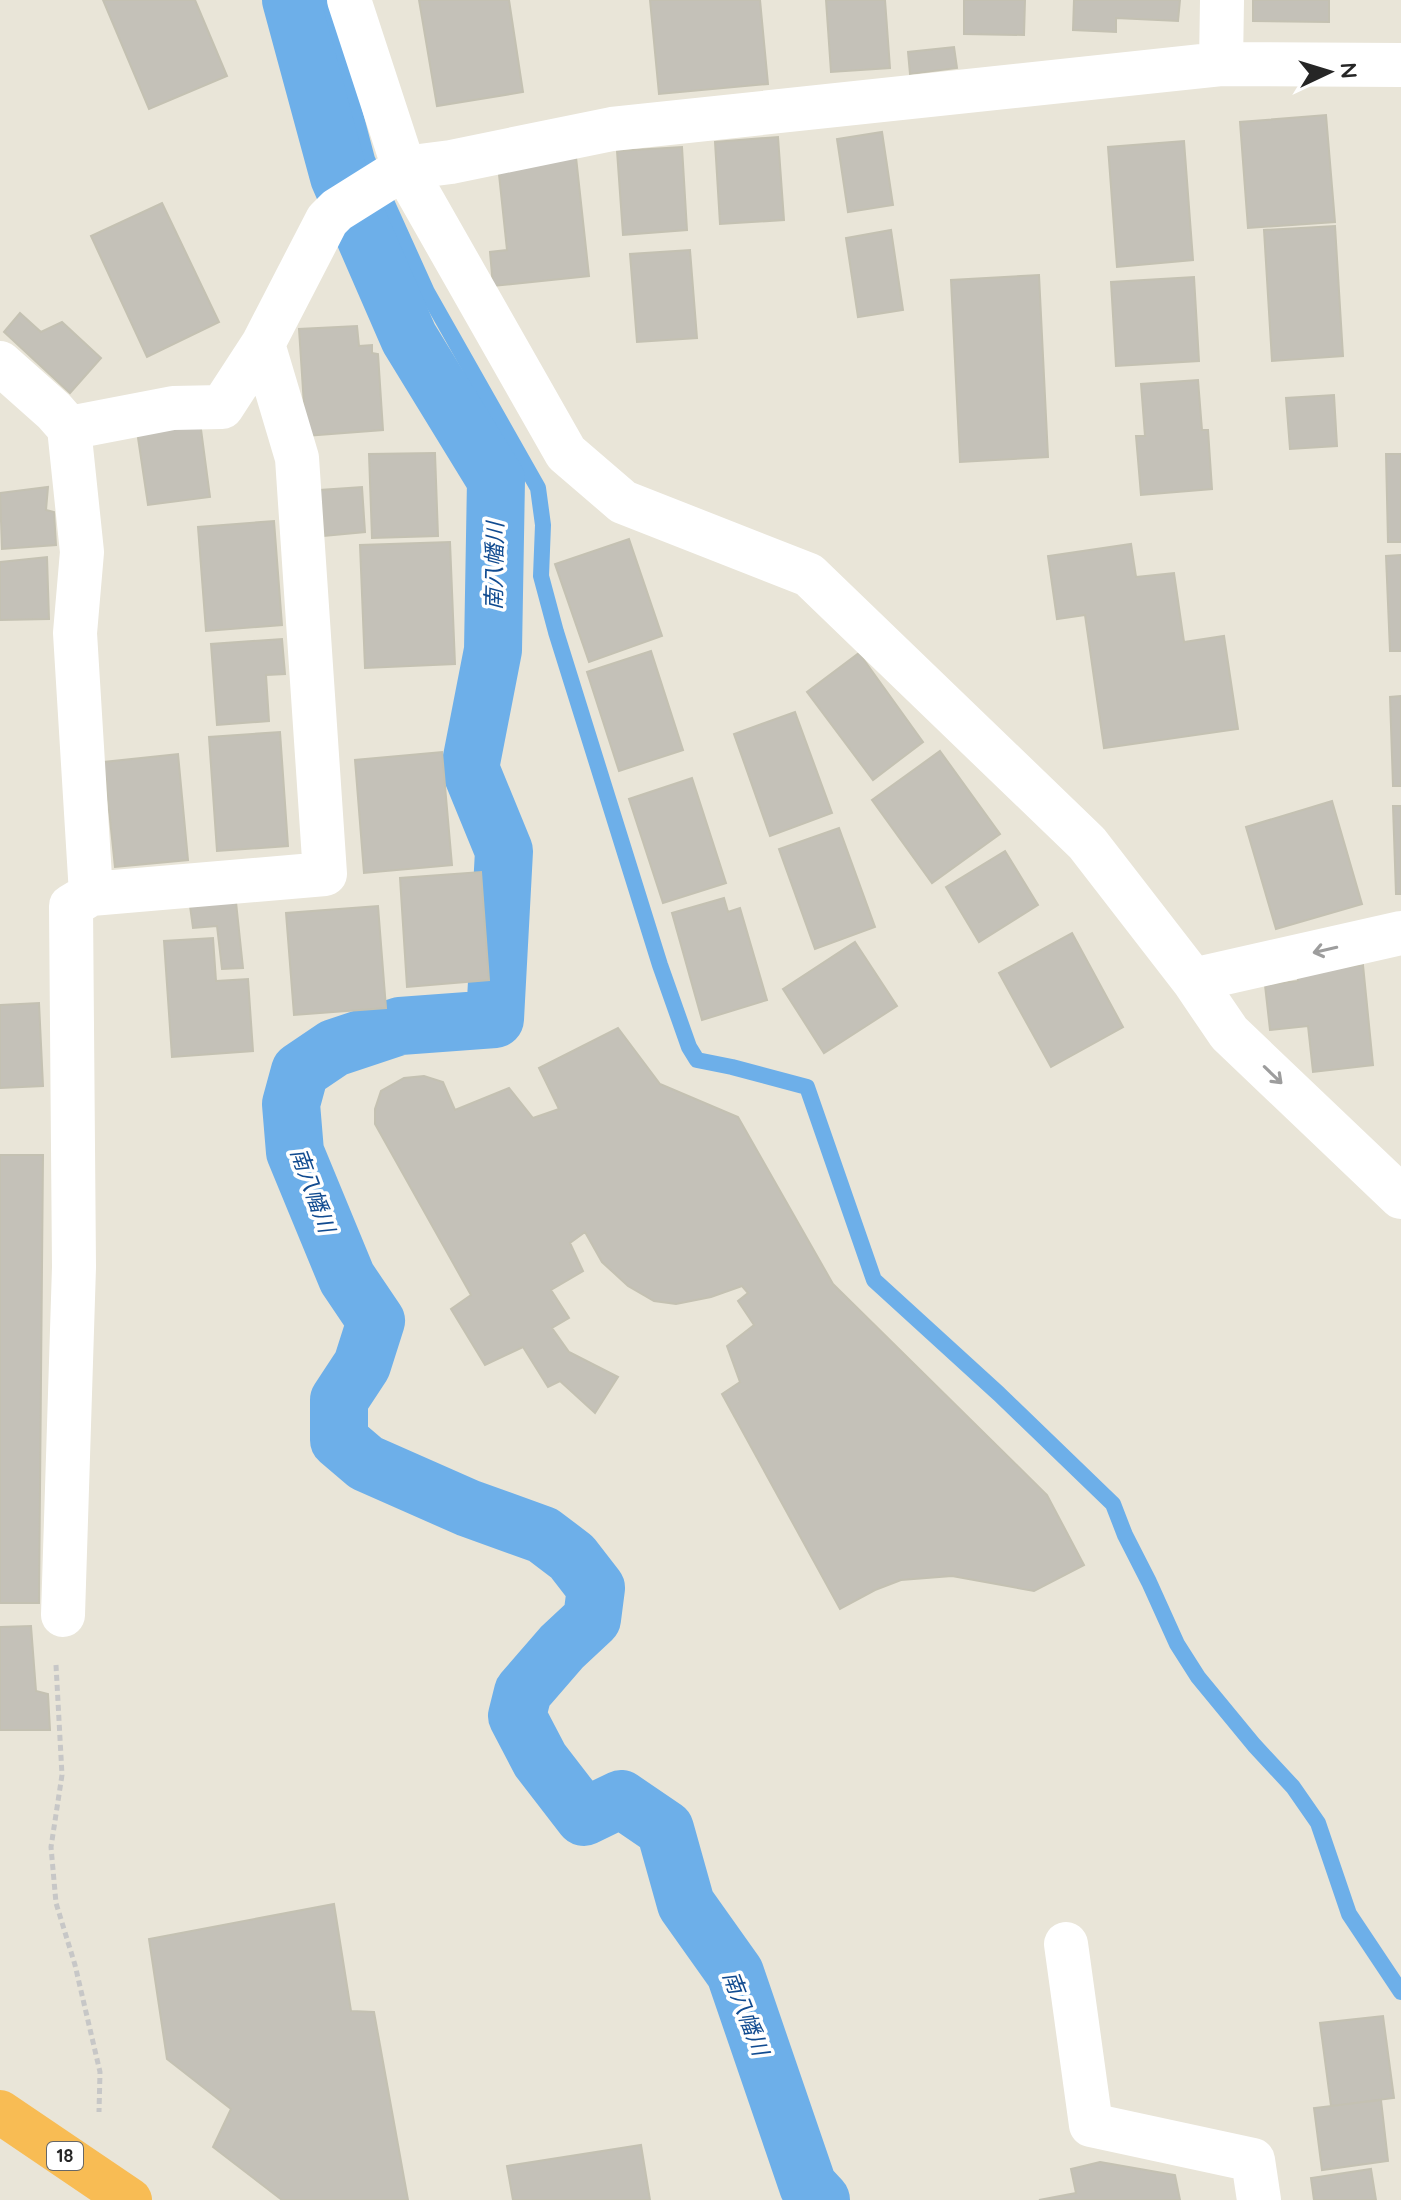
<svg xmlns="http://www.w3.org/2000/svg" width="1401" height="2200" viewBox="0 0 1401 2200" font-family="Quicksand,'Noto Sans JP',sans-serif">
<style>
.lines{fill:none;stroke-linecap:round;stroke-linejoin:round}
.stream{stroke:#6dafe9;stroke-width:16}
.canal{stroke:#6dafe9;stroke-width:58}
.building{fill:#c4c1b8;stroke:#c4c1b2;stroke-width:2}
.path{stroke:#c7c7c7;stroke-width:5;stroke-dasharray:6 4;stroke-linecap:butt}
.minor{stroke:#fff;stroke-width:44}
.highway{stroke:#f8bc54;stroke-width:44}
.oneway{stroke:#9d9d9d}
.labels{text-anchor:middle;stroke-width:7;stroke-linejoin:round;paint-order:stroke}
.shield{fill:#fff;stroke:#676767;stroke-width:2}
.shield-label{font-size:18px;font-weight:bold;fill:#262626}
.water-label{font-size:22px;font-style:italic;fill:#114b90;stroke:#fff}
</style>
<rect width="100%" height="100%" fill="#e9e5d8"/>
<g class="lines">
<path class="stream" d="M 325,0 L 367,159 L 427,292 L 538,488 L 543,525 L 541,576 L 556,632 L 660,965 L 689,1047 L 697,1060 L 732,1067 L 807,1087 L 874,1280 L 999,1394 L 1113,1504 L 1125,1535 L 1149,1582 L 1177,1644 L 1198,1677 L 1254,1745 L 1293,1787 L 1318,1823 L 1349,1914 L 1401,1992"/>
<path class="canal" d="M 291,0 L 339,177 L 409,338 L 496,480 L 493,650 L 470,768 L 504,851 L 495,1019 L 400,1026 L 334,1048 L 300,1071 L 291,1104 L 295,1152 L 347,1278 L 376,1321 L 362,1365 L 339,1400 L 339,1440 L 366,1463 L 468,1508 L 543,1535 L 572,1557 L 596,1588 L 592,1619 L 562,1647 L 523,1692 L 517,1716 L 540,1760 L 584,1817 L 621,1799 L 665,1829 L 686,1904 L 735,1973 L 808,2186 L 821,2200"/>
</g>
<path class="building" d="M 103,0 L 195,0 L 227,76 L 149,109 Z
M 419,0 L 509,0 L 523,92 L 437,106 Z
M 650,0 L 760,0 L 768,84 L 659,94 Z
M 826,0 L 885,0 L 890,68 L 831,72 Z
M 964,0 L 1025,0 L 1024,35 L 964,34 Z
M 1074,0 L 1180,0 L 1178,21 L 1116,18 L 1116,32 L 1073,30 Z
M 1253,0 L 1329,0 L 1329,22 L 1253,21 Z
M 954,47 L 957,68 L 910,74 L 908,52 Z
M 1326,115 L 1335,222 L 1248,228 L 1240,122 Z
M 882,132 L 893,205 L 848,212 L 837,139 Z
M 778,137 L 784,220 L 720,224 L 715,142 Z
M 1184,141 L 1193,260 L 1117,267 L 1108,147 Z
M 682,147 L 687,230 L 623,235 L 617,151 Z
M 576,157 L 589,276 L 493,286 L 490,252 L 507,250 L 498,165 Z
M 162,203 L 219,322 L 147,357 L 91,236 Z
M 1335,226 L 1343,356 L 1272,361 L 1264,230 Z
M 891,230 L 903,310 L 858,317 L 846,238 Z
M 690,250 L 697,338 L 637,342 L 630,254 Z
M 1039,275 L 1048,457 L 960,462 L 951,280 Z
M 1194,277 L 1199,361 L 1116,366 L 1111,282 Z
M 20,313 L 41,332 L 62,322 L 101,358 L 70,393 L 4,332 Z
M 357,326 L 359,346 L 372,345 L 372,353 L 378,354 L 383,430 L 306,436 L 299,329 Z
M 1198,380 L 1202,430 L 1208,430 L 1212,489 L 1141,495 L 1136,436 L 1145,436 L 1141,384 Z
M 1334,395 L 1337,446 L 1290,449 L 1286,398 Z
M 200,422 L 210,497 L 148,505 L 137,431 Z
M 435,453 L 438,536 L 372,538 L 369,454 Z
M 1386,454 L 1401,454 L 1401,542 L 1388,542 Z
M 48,487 L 46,510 L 54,512 L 56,545 L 2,549 L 0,493 Z
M 362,487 L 365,532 L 324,536 L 320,490 Z
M 274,521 L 282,625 L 206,631 L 198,527 Z
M 629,539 L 662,636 L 589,662 L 555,564 Z
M 450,542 L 455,664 L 365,668 L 360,545 Z
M 1131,544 L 1136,577 L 1174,573 L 1184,642 L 1224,636 L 1238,729 L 1104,748 L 1085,615 L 1057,619 L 1048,556 Z
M 1401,555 L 1401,651 L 1390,651 L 1386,556 Z
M 47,557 L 49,619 L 0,620 L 0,562 Z
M 282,639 L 285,674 L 266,675 L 269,721 L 217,725 L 211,644 Z
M 651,651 L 683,750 L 619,771 L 587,672 Z
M 859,653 L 923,742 L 873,780 L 807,692 Z
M 1401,696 L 1401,786 L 1393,786 L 1390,697 Z
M 795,712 L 832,813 L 770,836 L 734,734 Z
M 280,732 L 288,846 L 217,851 L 209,737 Z
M 940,751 L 1000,834 L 932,883 L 872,800 Z
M 442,752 L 452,865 L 364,873 L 355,760 Z
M 178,754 L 188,860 L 115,867 L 104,762 Z
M 692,778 L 726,883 L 663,903 L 629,799 Z
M 1332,801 L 1362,904 L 1276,929 L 1246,827 Z
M 1393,806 L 1401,806 L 1401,894 L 1396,894 Z
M 839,828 L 875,927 L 815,949 L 779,849 Z
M 1005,851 L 1038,905 L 979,942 L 946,887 Z
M 481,872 L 489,980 L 407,987 L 400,878 Z
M 724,898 L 728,912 L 740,908 L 767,1000 L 702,1020 L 672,913 Z
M 236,902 L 243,968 L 222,969 L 217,926 L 193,928 L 190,906 Z
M 378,906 L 386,1008 L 294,1015 L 286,913 Z
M 1072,933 L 1123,1027 L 1051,1067 L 999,973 Z
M 213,938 L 216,981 L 248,979 L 253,1051 L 172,1057 L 164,941 Z
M 855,942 L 897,1006 L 824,1053 L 783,989 Z
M 1363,965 L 1373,1065 L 1313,1072 L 1308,1026 L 1270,1030 L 1265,985 L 1298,981 L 1297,972 Z
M 39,1003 L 43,1086 L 0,1088 L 0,1005 Z
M 618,1028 L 660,1084 L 738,1117 L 833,1284 L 1047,1495 L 1084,1565 L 1034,1591 L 952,1576 L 901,1580 L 875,1590 L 840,1609 L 722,1394 L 740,1382 L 727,1346 L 754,1325 L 738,1301 L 748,1293 L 742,1286 L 711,1297 L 676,1304 L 654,1301 L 628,1286 L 602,1262 L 585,1232 L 570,1243 L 583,1271 L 551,1290 L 569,1318 L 552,1328 L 569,1352 L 618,1377 L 595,1413 L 560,1381 L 548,1387 L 523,1347 L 485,1365 L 451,1309 L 471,1295 L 375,1124 L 375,1109 L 381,1091 L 404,1078 L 424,1076 L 443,1082 L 455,1110 L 509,1088 L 533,1118 L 559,1109 L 539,1068 Z
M 0,1155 L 43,1155 L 39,1603 L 0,1603 Z
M 31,1626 L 36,1691 L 48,1694 L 50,1730 L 0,1730 L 0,1627 Z
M 334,1904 L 351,2011 L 374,2012 L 408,2200 L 282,2200 L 213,2147 L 231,2109 L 167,2059 L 149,1939 Z
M 1383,2016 L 1394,2098 L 1331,2106 L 1320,2023 Z
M 1381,2100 L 1388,2161 L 1322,2170 L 1314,2108 Z
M 641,2145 L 650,2200 L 513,2200 L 507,2166 Z
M 1100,2162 L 1175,2175 L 1180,2200 L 1039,2200 L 1076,2193 L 1071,2169 Z
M 1371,2169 L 1376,2200 L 1314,2200 L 1311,2178 Z"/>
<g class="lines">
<path class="path" d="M 56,1665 L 62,1775 L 51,1847 L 56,1903 L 75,1965 L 100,2072 L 99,2112"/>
<path class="minor" d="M 349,0 L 404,168 L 566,453 L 623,502 L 809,575 L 1087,843 L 1193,980
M 1221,64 L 1222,0
M 0,363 L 54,411 L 69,428 L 173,408 L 222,407 L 263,344 L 327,220 L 337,210 L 404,168 L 451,162 L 612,129 L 1221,64 L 1401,65
M 69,428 L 82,552 L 75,633 L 91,894
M 1401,933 L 1193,980 L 1229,1033 L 1401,1197
M 63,1615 L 74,1267 L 71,906 L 91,894 L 325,874 L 297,458 L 263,344
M 1066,1944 L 1091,2125 L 1253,2160 L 1259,2200"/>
<path class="highway" d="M 0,2112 L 130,2200"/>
</g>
<defs><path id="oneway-shaft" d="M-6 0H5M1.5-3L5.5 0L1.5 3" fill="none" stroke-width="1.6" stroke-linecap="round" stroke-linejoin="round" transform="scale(2)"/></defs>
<g class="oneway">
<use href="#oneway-shaft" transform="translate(1325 950) rotate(167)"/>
<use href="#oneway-shaft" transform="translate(1273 1075) rotate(44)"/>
</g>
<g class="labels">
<rect class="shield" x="47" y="2142" width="36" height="28" rx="6"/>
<g class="shield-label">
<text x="65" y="2162">18</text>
</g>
<g class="water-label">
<text transform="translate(494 566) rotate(-89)" y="8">南八幡川</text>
<text transform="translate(313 1190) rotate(70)" y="8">南八幡川</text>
<text transform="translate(746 2013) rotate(69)" y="8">南八幡川</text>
</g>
</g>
<g transform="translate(1329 72) rotate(86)" stroke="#ffffff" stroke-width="6" paint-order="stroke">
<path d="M0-6L14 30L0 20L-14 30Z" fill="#262626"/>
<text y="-12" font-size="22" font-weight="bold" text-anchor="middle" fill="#262626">N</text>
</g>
</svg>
